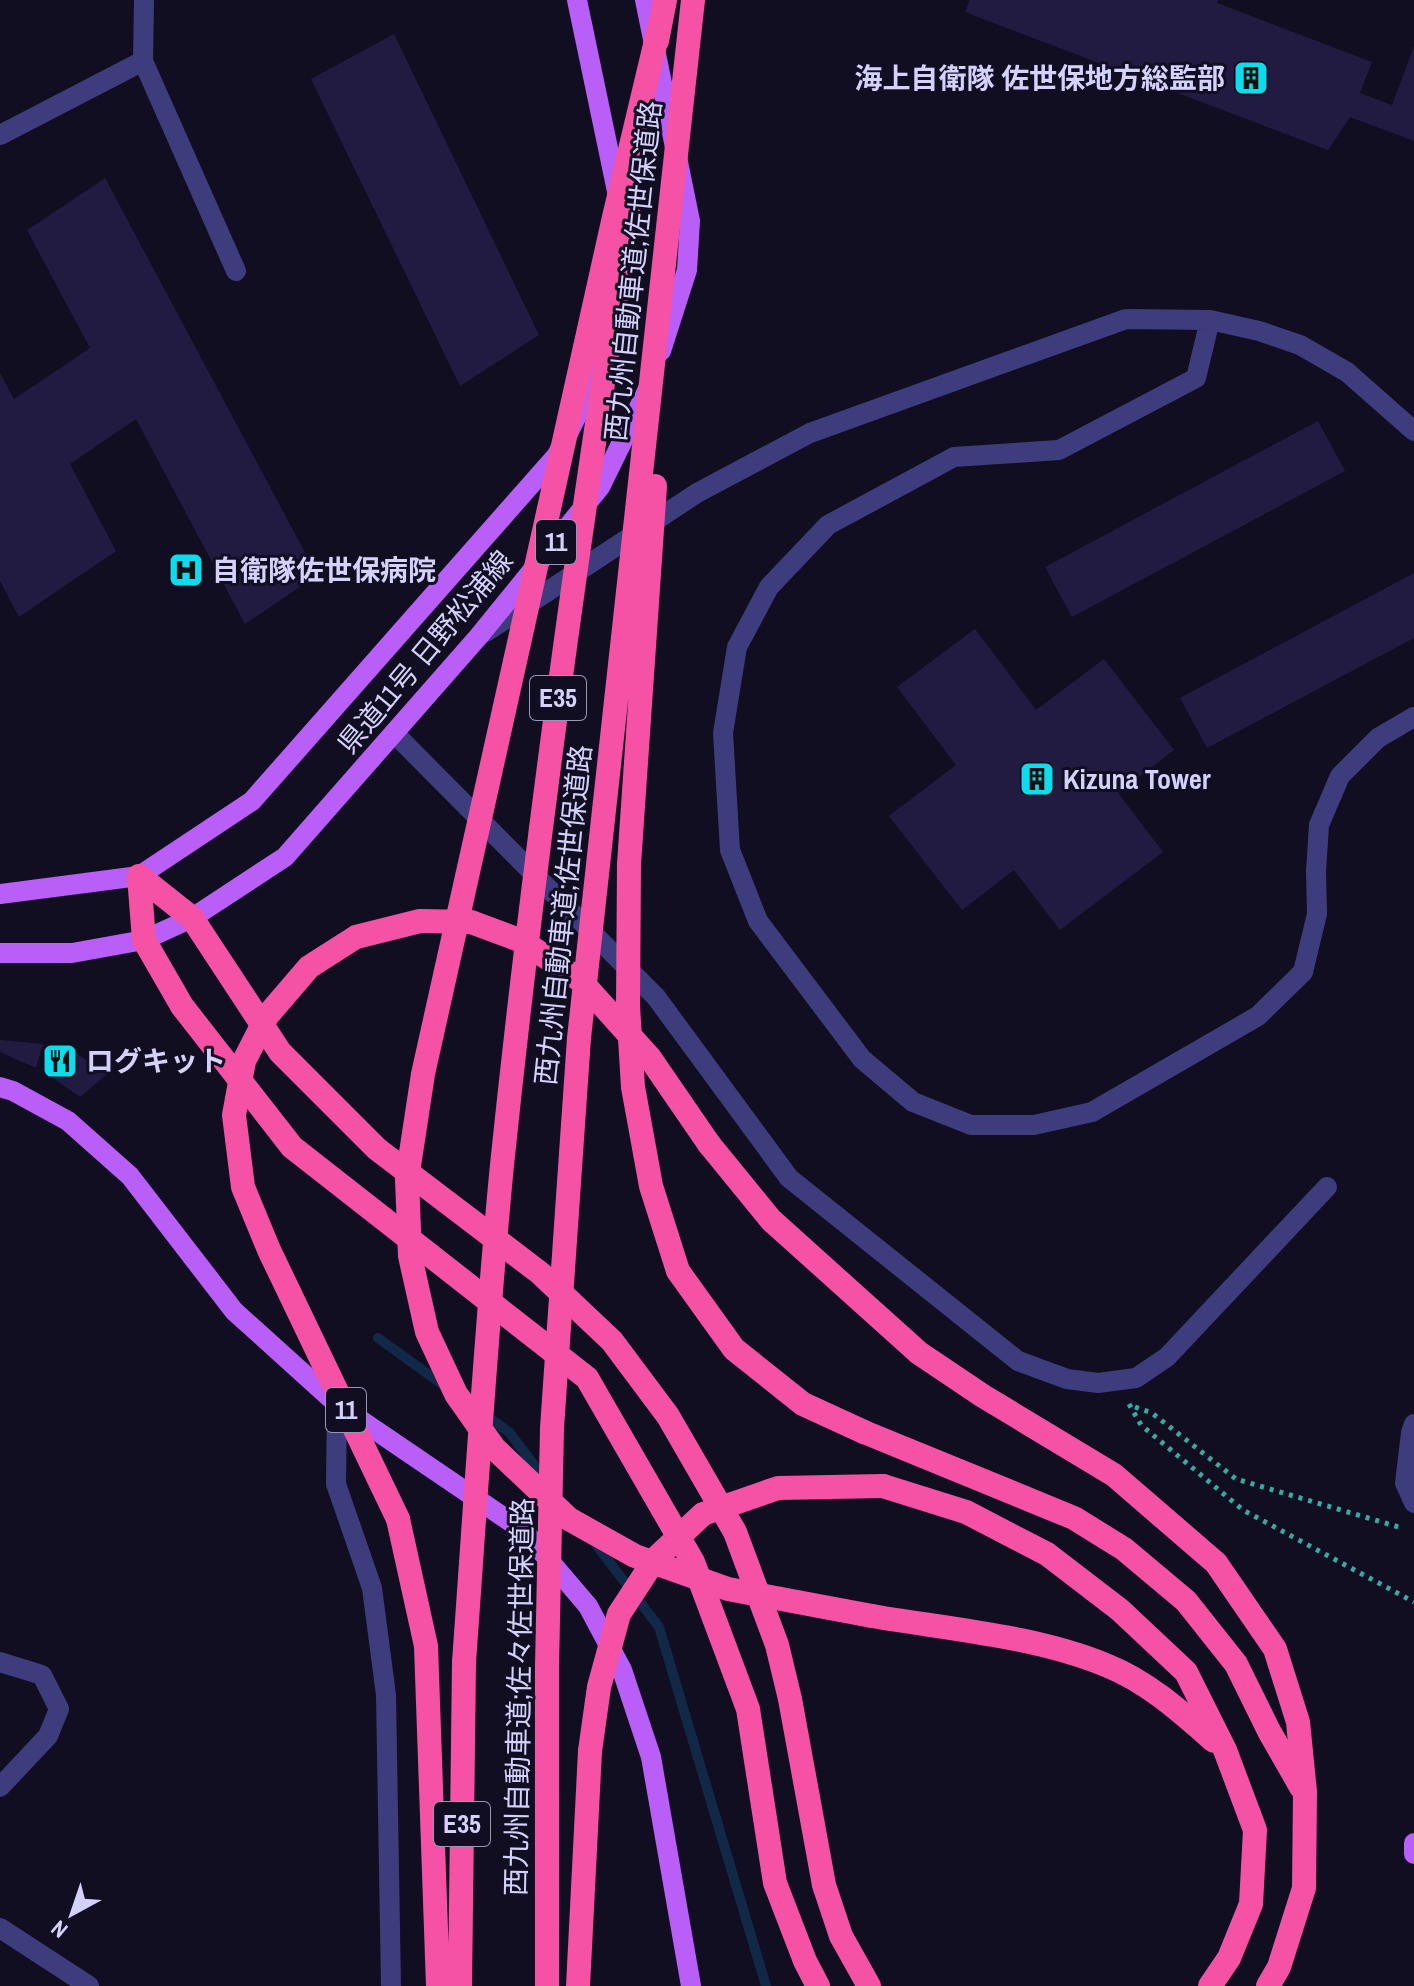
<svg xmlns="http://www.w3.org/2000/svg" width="1414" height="1986" viewBox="0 0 1414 1986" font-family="'Archivo Narrow','Noto Sans JP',sans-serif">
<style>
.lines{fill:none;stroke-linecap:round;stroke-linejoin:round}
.stream{stroke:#112847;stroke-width:10}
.building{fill:#221b41}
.path{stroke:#35aca2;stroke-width:5;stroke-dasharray:4 6;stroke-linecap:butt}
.lane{stroke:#3d3c7d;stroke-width:20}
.street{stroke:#3d3c7d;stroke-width:20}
.primary{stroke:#b95ef6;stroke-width:20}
.highway{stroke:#f652a5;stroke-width:24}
.highway-bridge{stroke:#f652a5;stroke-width:24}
.labels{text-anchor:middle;stroke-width:6;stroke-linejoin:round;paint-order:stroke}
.shield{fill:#110e21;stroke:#9a96ba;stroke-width:2}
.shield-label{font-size:26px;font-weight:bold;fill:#d4d1fc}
.poi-label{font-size:28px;font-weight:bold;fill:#d4d1fc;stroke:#110e21;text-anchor:start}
.street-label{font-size:28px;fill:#d4d1fc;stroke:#110e21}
</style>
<rect width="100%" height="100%" fill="#110e21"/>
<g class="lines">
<path class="stream" d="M 378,1338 L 446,1387
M 482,1413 L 509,1432 L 547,1482
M 594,1542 L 659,1627 L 766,1986"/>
</g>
<path class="building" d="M 970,0 L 1218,0 L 1217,3 L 1372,62 L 1360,93 L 1392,105 L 1414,46 L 1414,141 L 1350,117 L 1328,150 L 965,12 Z
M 394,34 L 539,335 L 460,386 L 311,79 Z
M 105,178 L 317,575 L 245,624 L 136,419 L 70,464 L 116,551 L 19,617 L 0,581 L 0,373 L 14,399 L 90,348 L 27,230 Z
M 1318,421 L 1345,471 L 1072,617 L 1045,567 Z
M 1414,573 L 1414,638 L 1207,748 L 1180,698 Z
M 975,629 L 1036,710 L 1104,659 L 1174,750 L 1118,793 L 1163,852 L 1060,930 L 1014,870 L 962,910 L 889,816 L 956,765 L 897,687 Z
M 0,1040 L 43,1044 L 36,1068 L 0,1052 Z
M 47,1044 L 67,1047 L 107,1074 L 80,1097 L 42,1070 Z"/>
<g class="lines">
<path class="path" d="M 1129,1404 L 1141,1425 L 1243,1510 L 1414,1602
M 1135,1407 L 1152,1413 L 1236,1479 L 1402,1528"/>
<path class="lane" d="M 144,0 L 143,61 L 236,271
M 0,135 L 143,61
M 1210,320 L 1196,378 L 1059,450 L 954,457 L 828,525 L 769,587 L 737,647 L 723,733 L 730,850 L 758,921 L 862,1059 L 913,1102 L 971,1125 L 1034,1125 L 1092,1112 L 1258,1016 L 1303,972 L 1317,914 L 1316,872 L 1319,825 L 1340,776 L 1378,738 L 1414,717
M 486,632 L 697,493 L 810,433 L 1126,319 L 1210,320 L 1259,331 L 1300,345 L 1347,372 L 1414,431"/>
<path class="street" d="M 394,733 L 656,997 L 789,1178 L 1018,1361 L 1067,1379 L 1098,1383 L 1136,1378 L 1167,1357 L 1327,1187
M 337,1404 L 336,1484 L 372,1588 L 386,1695 L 391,1986
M 1414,1424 L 1411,1433 L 1405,1483 L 1414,1503
M 0,1662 L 42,1675 L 59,1709 L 48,1736 L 0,1787
M 0,1928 L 89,1986"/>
<path class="primary" d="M 577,0 L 618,196
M 645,0 L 690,221 L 687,270 L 661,351
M 0,894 L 139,876 L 252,801 L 557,455 L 601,368
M 0,953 L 72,953 L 144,940 L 192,918 L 285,857 L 479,636 L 600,487 L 648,389
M 0,1087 L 13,1091 L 68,1121 L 130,1176 L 234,1311 L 337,1404 L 524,1531 L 588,1606 L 622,1670 L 651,1757 L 691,1986
M 1414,1843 L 1414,1854"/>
<path class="highway" d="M 139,876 L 192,918 L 280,1052 L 377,1149 L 540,1273 L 612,1341 L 668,1416 L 735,1532 L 777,1645 L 790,1699 L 824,1885 L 841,1936 L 869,1986
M 139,876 L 144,940 L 182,1006 L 292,1147 L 587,1378 L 693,1562 L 748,1709 L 775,1883 L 805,1961 L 818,1986
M 709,1144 L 771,1220 L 919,1353 L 983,1396 L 1114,1475 L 1216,1563 L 1275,1649 L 1298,1722 L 1305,1792 L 1304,1888 L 1279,1967 L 1268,1986
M 864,1432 L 1074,1518 L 1124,1549 L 1186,1601 L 1236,1664 L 1269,1731 L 1301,1787
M 883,1486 L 966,1512 L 1047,1554 L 1120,1610 L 1186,1672 L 1225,1750 L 1255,1830 L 1251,1904 L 1229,1958 L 1210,1986
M 398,1519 L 426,1646 L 438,1986
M 872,1616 C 948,1629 1037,1636 1108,1666 C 1148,1682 1182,1713 1214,1741
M 547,1667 L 547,1986
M 460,1986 L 464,1662
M 578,1986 L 590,1751"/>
<path class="highway-bridge" d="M 659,28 L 614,217 L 423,1074 L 407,1179 L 410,1256 L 427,1332 L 456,1394 L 494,1448 L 569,1519 L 635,1556 L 728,1589 L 872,1616
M 657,41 L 665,0
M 655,486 L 629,864 L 628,1006 L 633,1087 L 651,1186 L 678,1271 L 734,1349 L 803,1404 L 864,1432
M 398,1519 L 269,1250 L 243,1187 L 234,1115 L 244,1061 L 267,1016 L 309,967 L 356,937 L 420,921 L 471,922 L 522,941 L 580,980 L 650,1058 L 709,1144
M 464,1662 C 476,1496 486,1330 502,1165 C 535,847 579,531 629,215
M 547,1667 L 552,1428 L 579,1038 L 693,0
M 590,1751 L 599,1687 L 619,1614 L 655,1559 L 703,1514 L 778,1488 L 883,1486"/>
</g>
<defs>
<symbol id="building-square" viewBox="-11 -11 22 22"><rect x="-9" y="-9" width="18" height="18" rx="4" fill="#0ddcec" stroke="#110e21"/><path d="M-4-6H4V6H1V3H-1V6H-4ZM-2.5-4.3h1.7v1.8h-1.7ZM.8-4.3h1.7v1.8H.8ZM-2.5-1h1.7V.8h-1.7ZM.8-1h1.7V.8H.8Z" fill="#111"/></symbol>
<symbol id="hospital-square" viewBox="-11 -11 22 22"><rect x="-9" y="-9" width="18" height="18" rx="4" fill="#0ddcec" stroke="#110e21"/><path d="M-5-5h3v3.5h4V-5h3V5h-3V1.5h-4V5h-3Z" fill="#111"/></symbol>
<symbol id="restaurant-square" viewBox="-11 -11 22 22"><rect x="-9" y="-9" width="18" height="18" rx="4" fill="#0ddcec" stroke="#110e21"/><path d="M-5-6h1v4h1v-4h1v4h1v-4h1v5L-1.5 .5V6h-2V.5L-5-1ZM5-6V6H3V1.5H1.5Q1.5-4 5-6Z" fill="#111"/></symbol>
</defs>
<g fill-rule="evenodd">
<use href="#building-square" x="1231" y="58" width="40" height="40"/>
<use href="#hospital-square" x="166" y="550" width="40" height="40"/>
<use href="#building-square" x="1017" y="759" width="40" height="40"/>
<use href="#restaurant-square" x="40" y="1041" width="40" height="40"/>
</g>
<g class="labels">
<g class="shield">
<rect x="536" y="520" width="40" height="44" rx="6"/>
<rect x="530" y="676" width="56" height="44" rx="6"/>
<rect x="326" y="1388" width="40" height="44" rx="6"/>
<rect x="434" y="1802" width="56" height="44" rx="6"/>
</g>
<g class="shield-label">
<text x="556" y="551">11</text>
<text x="558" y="707">E35</text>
<text x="346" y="1419">11</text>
<text x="462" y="1833">E35</text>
</g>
<g class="poi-label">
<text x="1225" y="88" text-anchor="end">海上自衛隊 佐世保地方総監部</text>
<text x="212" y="580">自衛隊佐世保病院</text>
<text x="1063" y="789">Kizuna Tower</text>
<text x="86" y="1071">ログキット</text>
</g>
<g class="street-label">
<text transform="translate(633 271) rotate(-84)" y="10">西九州自動車道;佐世保道路</text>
<text transform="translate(425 652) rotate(-50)" y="10">県道11号 日野松浦線</text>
<text transform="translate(563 915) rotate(-84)" y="10">西九州自動車道;佐世保道路</text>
<text transform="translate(519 1697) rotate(-89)" y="10">西九州自動車道;佐々佐世保道路</text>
</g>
</g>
<g transform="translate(72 1914) rotate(220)" stroke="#110e21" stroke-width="6" paint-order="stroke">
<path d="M0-6L14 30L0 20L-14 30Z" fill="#d4d1fc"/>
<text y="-12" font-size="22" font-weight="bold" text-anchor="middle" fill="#d4d1fc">N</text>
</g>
</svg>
